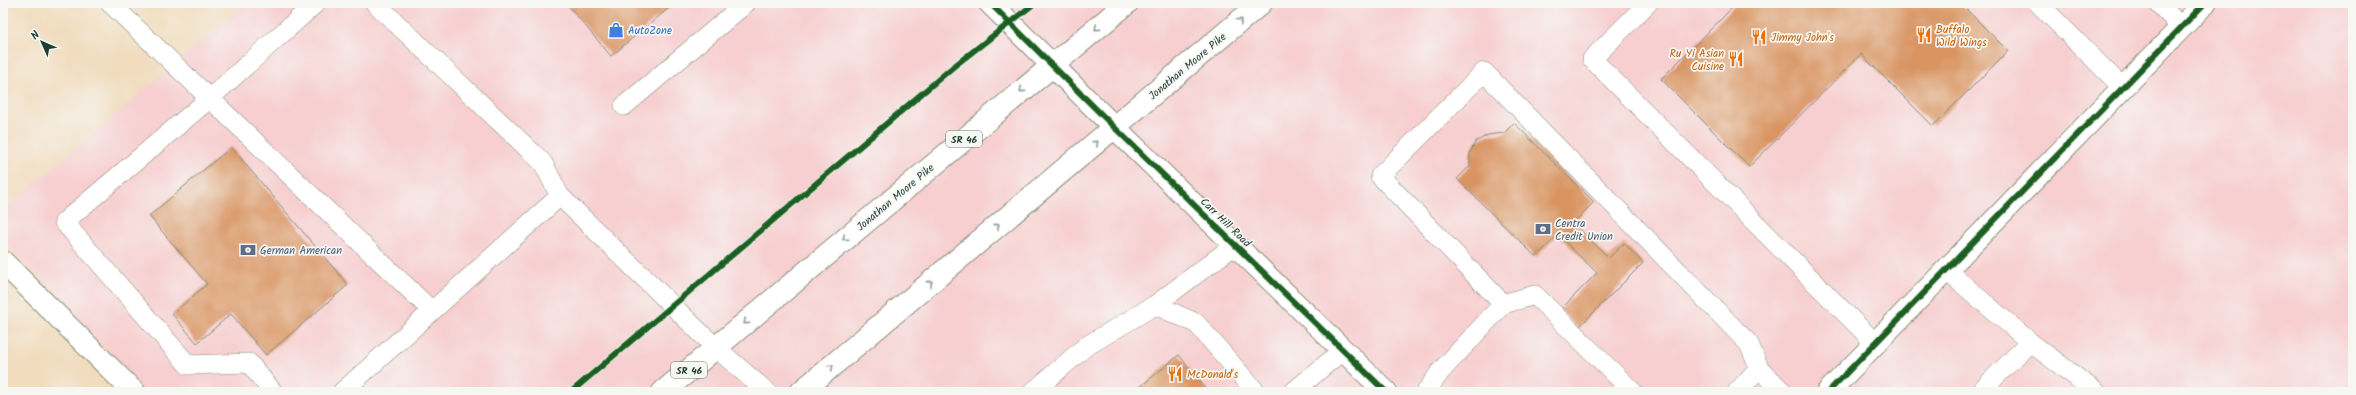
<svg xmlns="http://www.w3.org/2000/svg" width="2356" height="395" viewBox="0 0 2356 395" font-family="Kalam,sans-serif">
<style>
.built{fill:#f7cfd0}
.building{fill:#d99462}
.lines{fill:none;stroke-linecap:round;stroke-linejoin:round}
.lane-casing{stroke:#888c78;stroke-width:20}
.street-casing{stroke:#888c78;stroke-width:24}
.highway-casing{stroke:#888c78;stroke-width:24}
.lane{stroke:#fff;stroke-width:19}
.street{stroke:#fff;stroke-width:22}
.highway{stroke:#fff;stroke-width:22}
.cycleway-casing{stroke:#f6f6f2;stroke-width:8}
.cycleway{stroke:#1b5e20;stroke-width:6}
.oneway{stroke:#8f9e9a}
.labels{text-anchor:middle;stroke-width:3.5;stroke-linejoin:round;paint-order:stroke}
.shield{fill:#f6f6f2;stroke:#60746d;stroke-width:1}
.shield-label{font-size:10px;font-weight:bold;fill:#1f3d34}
.food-label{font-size:11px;fill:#c56008;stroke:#f6f6f2;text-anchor:start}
.shop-label{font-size:11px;fill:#366cbe;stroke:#f6f6f2;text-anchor:start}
.street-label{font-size:11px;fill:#1f3d34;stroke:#f6f6f2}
.service-label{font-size:11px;fill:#4e5e75;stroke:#f6f6f2;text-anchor:start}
</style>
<rect width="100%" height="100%" fill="#f6f6f2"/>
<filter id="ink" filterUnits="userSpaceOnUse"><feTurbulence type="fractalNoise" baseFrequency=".025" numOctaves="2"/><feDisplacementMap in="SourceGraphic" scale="8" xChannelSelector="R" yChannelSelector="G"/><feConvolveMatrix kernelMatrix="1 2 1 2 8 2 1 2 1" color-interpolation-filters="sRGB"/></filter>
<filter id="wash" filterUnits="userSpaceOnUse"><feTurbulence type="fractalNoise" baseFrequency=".012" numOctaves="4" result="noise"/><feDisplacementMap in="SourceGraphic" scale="16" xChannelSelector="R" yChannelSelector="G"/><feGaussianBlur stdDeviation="0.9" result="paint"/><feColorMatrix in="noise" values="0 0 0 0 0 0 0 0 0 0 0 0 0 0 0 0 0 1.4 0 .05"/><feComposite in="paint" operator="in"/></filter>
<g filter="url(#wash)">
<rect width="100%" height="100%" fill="#f1dcbd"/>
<path class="built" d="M 247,3 L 2353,3 L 2353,392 L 130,392 L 138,384 L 3,240 L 3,210 Z"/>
<g id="blocks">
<path class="building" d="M 566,3 L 675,3 L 611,56 Z
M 1737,3 L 1960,3 L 2008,51 L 1933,126 L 1861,54 L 1749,167 L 1661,79 Z
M 1514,123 L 1594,202 L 1573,223 L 1609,258 L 1624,243 L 1643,263 L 1578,328 L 1560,310 L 1597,273 L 1558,235 L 1536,257 L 1457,179 L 1470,166 L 1470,153 L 1475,142 L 1488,135 L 1504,133 Z
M 231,147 L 348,285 L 266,355 L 231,314 L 197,343 L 172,314 L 207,284 L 149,216 Z
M 1179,355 L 1208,392 L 1134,392 Z"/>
</g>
</g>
<g filter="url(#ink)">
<use href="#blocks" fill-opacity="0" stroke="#888c78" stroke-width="1"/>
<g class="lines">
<defs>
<path id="lane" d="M 110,3 L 432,311
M 375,3 L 543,163 L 560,196
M 1648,3 L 1592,59 L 1875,343
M 2038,3 L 2122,87
M 2158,3 L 2181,27
M 624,106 L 746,3
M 1946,270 L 2030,342 L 2096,392
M 1503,304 L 1535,295 L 1633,392
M 1155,305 L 1196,323 L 1256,392
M 273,392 L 249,363 L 188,365 L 64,222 L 209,99 L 316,3
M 342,392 L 560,196 L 715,347 L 767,392
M 1033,392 L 1085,347 L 1155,305 L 1235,245
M 1293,392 L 1343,350
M 1426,392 L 1440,372 L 1503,304 L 1380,176 L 1484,72 L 1749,344 L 1759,368 L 1783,392
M 1737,392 L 1759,368
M 1980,392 L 2030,342"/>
<path id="street" d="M 990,3 L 1114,127 L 1386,392
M 3,262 L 134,392
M 1828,392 L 2205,3"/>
<path id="highway" d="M 663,392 L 1127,3
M 801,392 L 1261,3"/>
</defs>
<use href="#lane" class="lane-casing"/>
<use href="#street" class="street-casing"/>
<use href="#highway" class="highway-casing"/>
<use href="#lane" class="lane"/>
<use href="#street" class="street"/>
<use href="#highway" class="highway"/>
<defs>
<path id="cycleway" d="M 990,3 L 1114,127 L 1386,392
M 571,392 L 953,67 L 1035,3
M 1828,392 L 2205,3"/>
</defs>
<use href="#cycleway" class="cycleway-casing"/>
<use href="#cycleway" class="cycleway"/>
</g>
<defs><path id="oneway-chevron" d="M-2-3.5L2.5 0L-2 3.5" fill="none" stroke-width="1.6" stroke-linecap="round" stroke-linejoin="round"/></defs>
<g class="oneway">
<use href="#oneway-chevron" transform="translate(1240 21) rotate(-40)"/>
<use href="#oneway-chevron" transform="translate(1097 28) rotate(140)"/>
<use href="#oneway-chevron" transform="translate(1022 90) rotate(140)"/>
<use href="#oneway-chevron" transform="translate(1096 143) rotate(-40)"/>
<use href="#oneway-chevron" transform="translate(997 226) rotate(-40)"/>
<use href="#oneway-chevron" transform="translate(845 238) rotate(140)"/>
<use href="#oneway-chevron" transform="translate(930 283) rotate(-40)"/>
<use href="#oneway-chevron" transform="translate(746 322) rotate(140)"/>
<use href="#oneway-chevron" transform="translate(831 367) rotate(-40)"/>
</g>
</g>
<defs>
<symbol id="shop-bare" viewBox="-9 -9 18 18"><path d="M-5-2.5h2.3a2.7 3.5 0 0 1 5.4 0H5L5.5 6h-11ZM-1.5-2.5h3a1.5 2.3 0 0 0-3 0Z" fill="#3f7fe0" stroke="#f6f6f2" stroke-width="2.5" paint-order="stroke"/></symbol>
<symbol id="restaurant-bare" viewBox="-9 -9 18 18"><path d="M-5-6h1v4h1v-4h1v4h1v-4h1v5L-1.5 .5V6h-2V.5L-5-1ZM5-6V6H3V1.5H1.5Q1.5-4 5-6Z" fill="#e8710a" stroke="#f6f6f2" stroke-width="2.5" paint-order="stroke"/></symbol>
<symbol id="bank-bare" viewBox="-9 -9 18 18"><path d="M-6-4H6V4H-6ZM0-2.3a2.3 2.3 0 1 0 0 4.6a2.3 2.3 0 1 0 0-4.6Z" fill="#5c6f8a" stroke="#f6f6f2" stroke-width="2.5" paint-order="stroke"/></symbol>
</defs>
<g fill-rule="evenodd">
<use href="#shop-bare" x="605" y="19" width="22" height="22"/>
<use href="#restaurant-bare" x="1913" y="24" width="22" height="22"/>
<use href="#restaurant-bare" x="1748" y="26" width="22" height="22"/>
<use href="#restaurant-bare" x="1725" y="48" width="22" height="22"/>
<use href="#bank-bare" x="1532" y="218" width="22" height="22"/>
<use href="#bank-bare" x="237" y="239" width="22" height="22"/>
<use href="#restaurant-bare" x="1164" y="363" width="22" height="22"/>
</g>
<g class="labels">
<g class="shield">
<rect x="946" y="131" width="36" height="16" rx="3"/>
<rect x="671" y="362" width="36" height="16" rx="3"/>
</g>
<g class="shield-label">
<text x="964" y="143">SR 46</text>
<text x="689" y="374">SR 46</text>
</g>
<g class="food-label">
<text x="1936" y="33">Buffalo<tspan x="1936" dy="13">Wild Wings</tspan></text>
<text x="1771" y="41">Jimmy John's</text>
<text x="1724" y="57" text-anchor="end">Ru Yi Asian<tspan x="1724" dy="13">Cuisine</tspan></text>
<text x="1187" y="378">McDonald's</text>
</g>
<g class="shop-label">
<text x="628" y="34">AutoZone</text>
</g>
<g class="street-label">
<text transform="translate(1187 66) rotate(-40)" y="4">Jonathan Moore Pike</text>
<text transform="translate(895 197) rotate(-40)" y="4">Jonathan Moore Pike</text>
<text transform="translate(1226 222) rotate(44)" y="4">Carr Hill Road</text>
</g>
<g class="service-label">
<text x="1555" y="227">Centra<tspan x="1555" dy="13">Credit Union</tspan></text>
<text x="260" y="254">German American</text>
</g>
</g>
<rect width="2356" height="395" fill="none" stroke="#f6f6f2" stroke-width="16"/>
<g transform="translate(42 42) rotate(315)" stroke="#f6f6f2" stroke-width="3" paint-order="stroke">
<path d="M0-3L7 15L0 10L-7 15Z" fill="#1f3d34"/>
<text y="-6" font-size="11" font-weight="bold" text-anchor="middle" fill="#1f3d34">N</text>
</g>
</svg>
